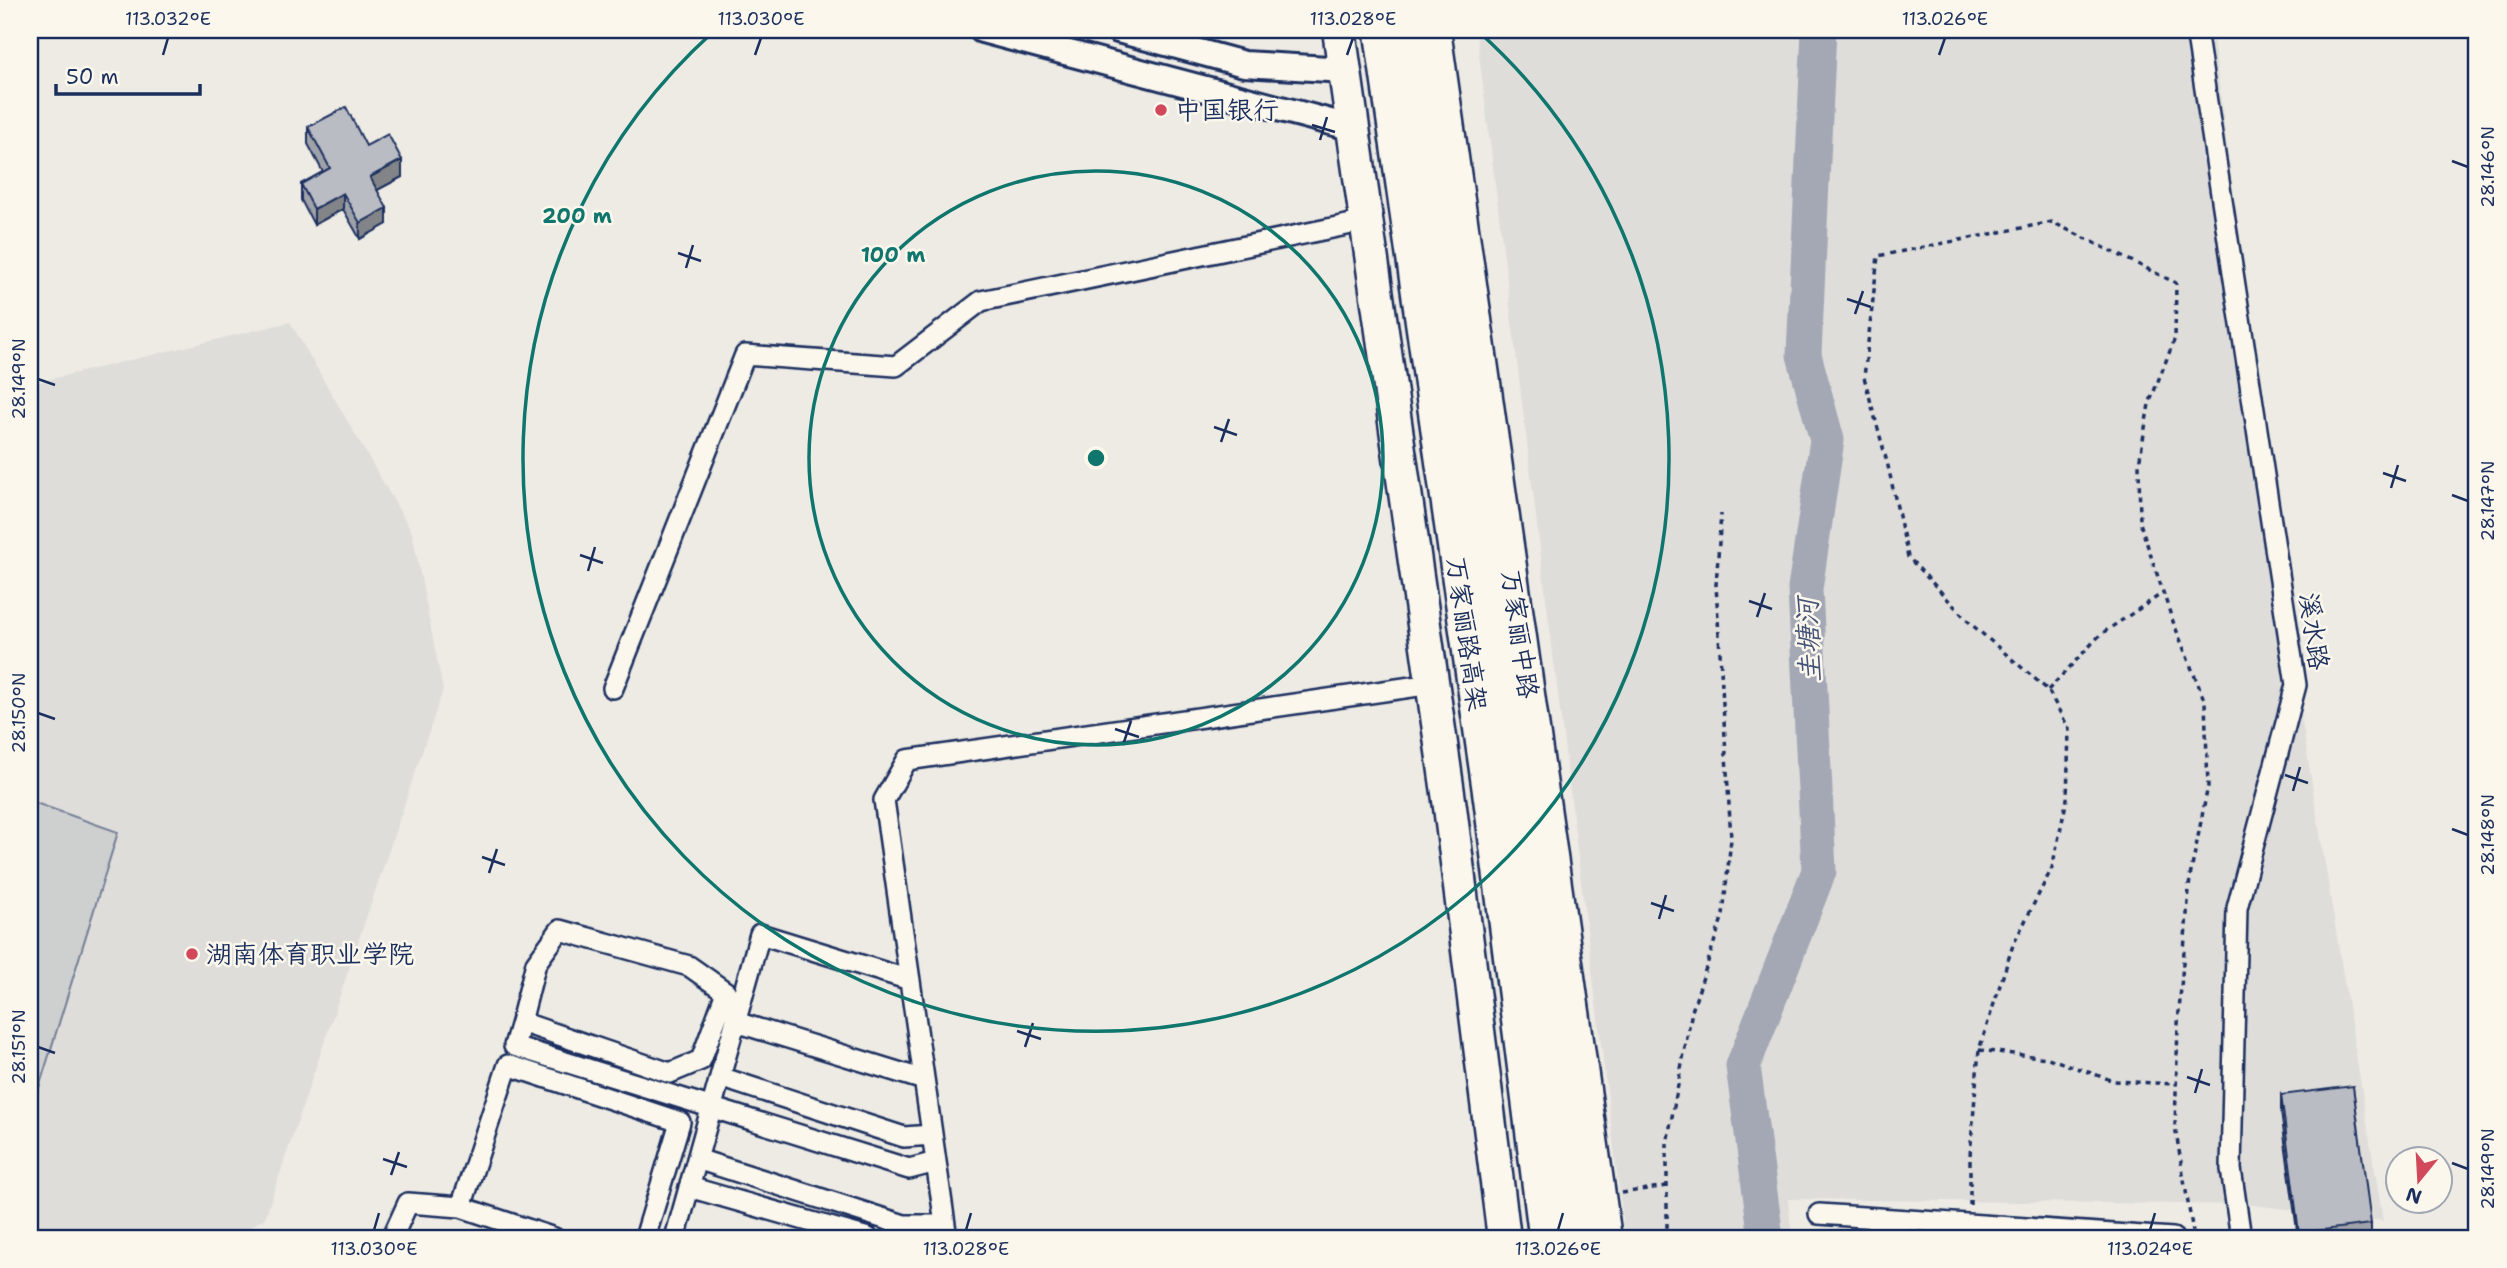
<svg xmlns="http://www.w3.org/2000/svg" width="2507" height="1268" viewBox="0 0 2507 1268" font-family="'Shantell Sans','LXGW WenKai TC',sans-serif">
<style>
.built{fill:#deddda}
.green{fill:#cecfcf;stroke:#747f96;stroke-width:2}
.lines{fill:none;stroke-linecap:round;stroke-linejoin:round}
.river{stroke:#a3a8b4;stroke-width:35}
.minor-casing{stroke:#1b2f5e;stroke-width:24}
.tertiary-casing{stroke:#1b2f5e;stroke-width:30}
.primary-casing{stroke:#1b2f5e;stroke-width:37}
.trunk-casing{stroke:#1b2f5e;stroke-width:38}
.path{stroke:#1b2f5e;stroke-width:3.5;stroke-dasharray:5 5;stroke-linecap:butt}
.minor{stroke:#fbf7ec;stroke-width:19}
.tertiary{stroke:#fbf7ec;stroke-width:24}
.primary{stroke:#fbf7ec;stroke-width:32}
.trunk{stroke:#fbf7ec;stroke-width:33}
.wall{fill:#9fa2a8;stroke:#1b2f5e;stroke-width:2}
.shaded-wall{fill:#828488;stroke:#1b2f5e;stroke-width:2}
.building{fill:#b9bcc3;stroke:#1b2f5e;stroke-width:2}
.ticks{fill:none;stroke:#1b2f5e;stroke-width:2.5}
.ring{fill:none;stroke:#0f766e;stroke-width:3.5}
.poi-dot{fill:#d1495b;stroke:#fbf7ec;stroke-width:2.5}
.labels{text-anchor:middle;stroke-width:5;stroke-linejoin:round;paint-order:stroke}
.poi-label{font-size:26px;fill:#1b2f5e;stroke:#fbf7ec;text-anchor:start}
.street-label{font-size:26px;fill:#1b2f5e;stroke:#fbf7ec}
.water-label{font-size:28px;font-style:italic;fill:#445378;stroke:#fbf7ec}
.centre{fill:#0f766e;stroke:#fbf7ec;stroke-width:3.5}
.ring-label{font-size:21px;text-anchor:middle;font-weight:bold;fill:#0f766e;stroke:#fbf7ec;stroke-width:5;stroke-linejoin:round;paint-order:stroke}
.neatline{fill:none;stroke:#1b2f5e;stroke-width:2.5}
.ticks-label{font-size:18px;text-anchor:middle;fill:#1b2f5e}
</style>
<rect width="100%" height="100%" fill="#eeebe4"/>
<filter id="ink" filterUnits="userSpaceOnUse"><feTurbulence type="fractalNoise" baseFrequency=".0143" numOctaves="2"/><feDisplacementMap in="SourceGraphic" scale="14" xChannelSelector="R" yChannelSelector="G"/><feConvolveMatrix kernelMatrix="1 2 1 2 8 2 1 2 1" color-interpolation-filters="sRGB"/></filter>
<g filter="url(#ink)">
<path class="built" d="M 1476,30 L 2212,30 L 2296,685 L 2383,1221 L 2254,1205 L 1788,1199 L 1792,1238 L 1625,1238 Z
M 290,322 L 412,532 L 443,690 L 265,1218 L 232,1238 L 30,1238 L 30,384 Z"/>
<path class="green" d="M 30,801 L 118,832 L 30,1117 Z"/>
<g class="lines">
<path class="river" d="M 1766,1238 L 1743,1066 L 1819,871 L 1805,589 L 1827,440 L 1804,355 L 1819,30"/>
<defs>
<path id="minor" d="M 2196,30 L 2296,685 L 2237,908 L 2231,1169 L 2241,1238
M 613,688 L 745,355 L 896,366 L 981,301 L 1366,221
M 521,1022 L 536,963 L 560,930 L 689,966 L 726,992 L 701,1060 L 670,1073 L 521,1022 L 514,1046 L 909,1169 L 936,1162
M 736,1022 L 924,1080
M 720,1077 L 904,1137 L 932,1135
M 697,1159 L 904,1225 L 945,1225
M 689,1187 L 868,1238
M 1819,1214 L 2173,1238
M 392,1238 L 408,1203 L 461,1207
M 554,1238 L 461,1207 L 508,1065 L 680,1122 L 645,1238
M 675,1238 L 760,934 L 910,980
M 947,1238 L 884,800 L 907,760 L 1432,684"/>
<path id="tertiary" d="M 982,30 L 1353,128
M 1118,30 L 1244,64 L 1345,70"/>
<path id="primary" d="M 1339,30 L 1450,807 L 1504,1238
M 1434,30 L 1605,1238"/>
<path id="trunk" d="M 1381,30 L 1491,802 L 1546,1238
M 1408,30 L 1518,799 L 1573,1238"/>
</defs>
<use href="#minor" class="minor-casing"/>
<use href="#tertiary" class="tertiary-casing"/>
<use href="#primary" class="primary-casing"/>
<use href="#trunk" class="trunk-casing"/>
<path class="path" d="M 2048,690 L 2101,634 L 2163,593
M 1979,1050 L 2048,1058 L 2114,1081 L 2177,1084
M 1622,1193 L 1666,1186
M 1970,1205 L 1970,1155 L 1979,1050 L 2013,945 L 2052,868 L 2067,799 L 2069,729 L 2048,690 L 1971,624 L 1908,557 L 1888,466 L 1864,377 L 1878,256 L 2052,222 L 2176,283 L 2175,338 L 2149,404 L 2139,464 L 2140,523 L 2172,619 L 2205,702 L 2208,786 L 2190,877 L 2178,1024 L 2175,1127 L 2193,1232
M 1667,1238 L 1667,1143 L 1692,1011 L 1723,915 L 1731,839 L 1716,585 L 1721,514"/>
<use href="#minor" class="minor"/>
<use href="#tertiary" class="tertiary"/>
<use href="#primary" class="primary"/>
<use href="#trunk" class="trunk"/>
</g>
<path class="wall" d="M 308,127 L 366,146 L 402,177 L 377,190 L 387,224 L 360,239 L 343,209 L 314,225 L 301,200 L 301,184 L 323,172 L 308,144 Z
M 2281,1095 L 2371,1224 L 2371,1238 L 2298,1238 L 2281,1112 Z"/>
<path class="shaded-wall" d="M 402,160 L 402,177 L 370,194 L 370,177 Z
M 343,193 L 343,209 L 314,225 L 314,209 Z
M 387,208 L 387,224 L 360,239 L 360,223 Z"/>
<path class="building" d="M 346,107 L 366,146 L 388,134 L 402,160 L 370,177 L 387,208 L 360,223 L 343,193 L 314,209 L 301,184 L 330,168 L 308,127 Z
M 2353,1086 L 2371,1224 L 2299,1233 L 2281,1095 Z"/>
</g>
<path class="ticks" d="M 163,55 L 168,38M 755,55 L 761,38M 1347,55 L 1353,38M 1939,55 L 1945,38M 1312,125 L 1335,132M 1320,140 L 1327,117M 2452,161 L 2468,167M 678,253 L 701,261M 686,268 L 693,245M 1847,299 L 1871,307M 1855,314 L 1863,291M 38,379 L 55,385M 1214,427 L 1237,435M 1221,442 L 1229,419M 2383,473 L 2406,481M 2391,488 L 2398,465M 2452,495 L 2468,501M 580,555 L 603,563M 588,571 L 595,547M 1749,601 L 1772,609M 1757,617 L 1765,593M 38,713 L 55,719M 1115,729 L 1139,737M 1123,745 L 1131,721M 2285,775 L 2308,783M 2293,791 L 2300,767M 2452,829 L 2468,835M 482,857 L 505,865M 489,873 L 497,849M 1651,903 L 1674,911M 1659,919 L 1666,895M 1017,1031 L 1041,1039M 38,1047 L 55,1053M 1025,1047 L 1033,1023M 2187,1077 L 2210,1085M 2195,1093 L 2202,1069M 383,1159 L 407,1167M 2452,1163 L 2468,1169M 391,1175 L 399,1152M 374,1230 L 379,1213M 966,1230 L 971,1213M 1558,1230 L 1563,1213M 2150,1230 L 2155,1213"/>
<g class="ring">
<circle cx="1096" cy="458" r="287"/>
<path d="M1479 32A573 573 0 1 1 713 32"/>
</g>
<g class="poi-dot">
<circle cx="1161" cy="110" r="7"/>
<circle cx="192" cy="954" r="7"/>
</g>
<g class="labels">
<g class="poi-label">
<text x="1175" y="119">中国银行</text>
<text x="206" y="963">湖南体育职业学院</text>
</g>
<g class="street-label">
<text transform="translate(2314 631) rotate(82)" y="9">溪水路</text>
<text transform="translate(1467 634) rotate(82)" y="9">万家丽路高架</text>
<text transform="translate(1520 634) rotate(82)" y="9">万家丽中路</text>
</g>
<g class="water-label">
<text transform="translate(1808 640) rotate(-92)" y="10">圭塘河</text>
</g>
</g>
<circle cx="1096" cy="458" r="10" class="centre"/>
<g class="ring-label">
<text x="577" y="223">200 m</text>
<text x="893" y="262">100 m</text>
</g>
<rect width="2507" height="1268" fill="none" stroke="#fbf7ec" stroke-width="77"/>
<g transform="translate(2419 1180) rotate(198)"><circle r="33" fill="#fbf7ec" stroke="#a1a7b3" stroke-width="2"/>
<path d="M0-5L12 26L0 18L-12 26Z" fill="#d1495b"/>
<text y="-10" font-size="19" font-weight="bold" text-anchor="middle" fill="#1b2f5e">N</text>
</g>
<path d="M56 84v10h144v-10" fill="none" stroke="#1b2f5e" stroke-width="3.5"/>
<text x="66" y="84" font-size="21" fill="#1b2f5e" stroke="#fbf7ec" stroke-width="5" paint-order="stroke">50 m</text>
<rect x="38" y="38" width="2430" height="1192" class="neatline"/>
<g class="ticks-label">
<text x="168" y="25">113.032°E</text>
<text x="761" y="25">113.030°E</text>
<text x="1353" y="25">113.028°E</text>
<text x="1945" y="25">113.026°E</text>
<text transform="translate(2488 167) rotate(-90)" y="6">28.146°N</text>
<text transform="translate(19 379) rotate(-90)" y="6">28.149°N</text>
<text transform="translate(2488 501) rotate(-90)" y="6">28.147°N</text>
<text transform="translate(19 713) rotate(-90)" y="6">28.150°N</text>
<text transform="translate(2488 835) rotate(-90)" y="6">28.148°N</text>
<text transform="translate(19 1047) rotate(-90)" y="6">28.151°N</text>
<text transform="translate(2488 1169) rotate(-90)" y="6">28.149°N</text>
<text x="374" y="1255">113.030°E</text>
<text x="966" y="1255">113.028°E</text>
<text x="1558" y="1255">113.026°E</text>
<text x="2150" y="1255">113.024°E</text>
</g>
</svg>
